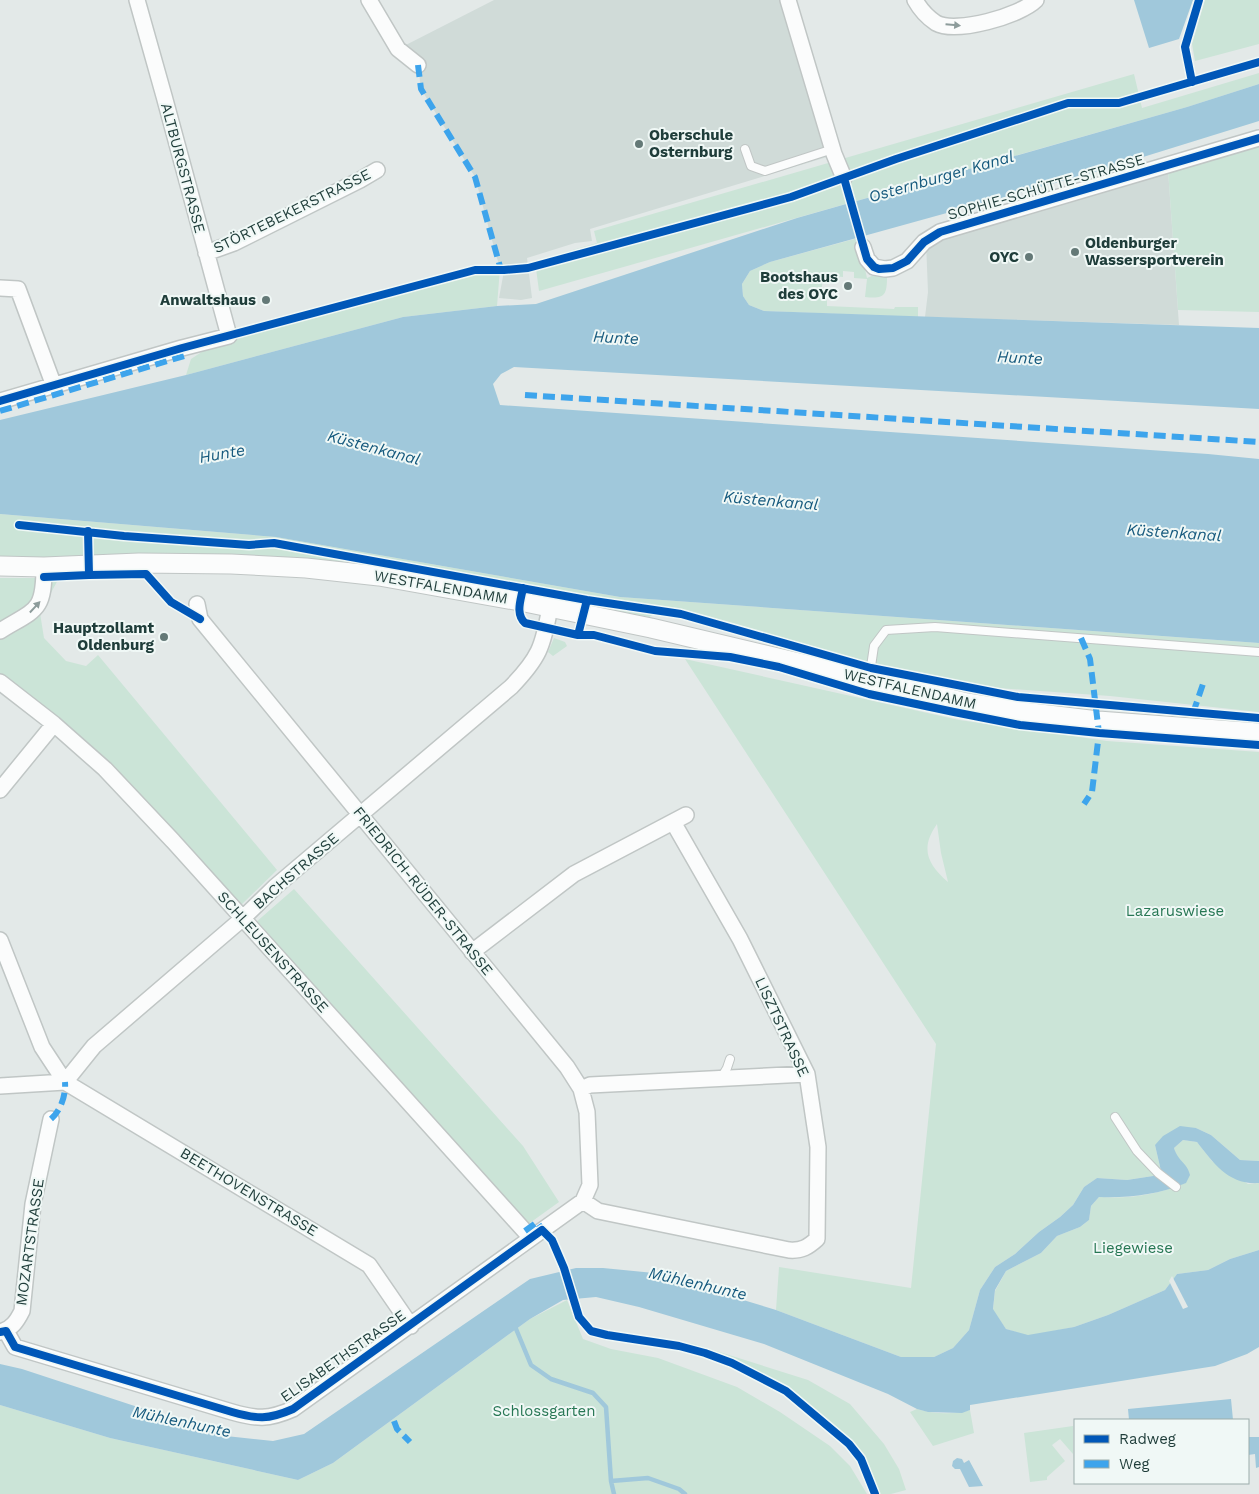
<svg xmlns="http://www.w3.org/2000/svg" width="1259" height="1494" viewBox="0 0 1259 1494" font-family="'Work Sans',sans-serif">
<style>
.built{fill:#d0dbd8}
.green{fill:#cbe4d7;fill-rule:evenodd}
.water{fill:#a0c8db}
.pier{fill:#e3e9e8}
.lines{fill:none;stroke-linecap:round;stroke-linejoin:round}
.stream{stroke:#a0c8db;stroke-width:4.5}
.service-casing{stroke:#c0c6c5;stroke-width:10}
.minor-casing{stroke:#c0c6c5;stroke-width:18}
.tertiary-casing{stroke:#c0c6c5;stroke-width:21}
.service{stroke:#fbfcfc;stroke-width:8}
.minor{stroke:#fbfcfc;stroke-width:15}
.tertiary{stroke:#fbfcfc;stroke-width:19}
.quiet{stroke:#3da4ec;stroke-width:6;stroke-dasharray:12 6;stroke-linecap:butt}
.cycleway-casing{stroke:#f0f8f6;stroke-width:11}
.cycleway{stroke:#0057b8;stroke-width:8}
.oneway{fill:#8d9c9b}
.poi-dot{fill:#647977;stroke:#f0f8f6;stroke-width:2}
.labels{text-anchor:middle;stroke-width:4;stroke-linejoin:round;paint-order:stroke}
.poi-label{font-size:15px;font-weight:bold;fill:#1f3d3a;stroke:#f0f8f6;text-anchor:end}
.street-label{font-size:15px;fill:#1f3d3a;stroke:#f0f8f6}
.park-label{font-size:15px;fill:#277754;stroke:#f0f8f6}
.water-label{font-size:16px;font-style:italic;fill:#15597d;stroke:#f0f8f6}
</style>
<rect width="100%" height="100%" fill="#e3e9e8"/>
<path class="built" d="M 494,0 L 781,0 L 827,157 L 590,229 L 592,241 L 575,243 L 527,258 L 532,298 L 521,300 L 499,298 L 504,271 L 501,270 L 496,255 L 475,177 L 421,89 L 418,65 L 398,49 Z
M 1168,170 L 1179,325 L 925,317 L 928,292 L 926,242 Z"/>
<path class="green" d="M 1205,0 L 1259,0 L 1259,44 L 1195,61 L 1192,44 Z
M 1259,73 L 1259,84 L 1187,107 L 539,291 L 535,261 L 597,243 L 594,231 L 1134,74 L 1142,108 Z
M 1259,142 L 1259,312 L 1178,310 L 1168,170 Z
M 858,238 L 867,278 L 874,275 L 887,277 C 887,296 884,299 865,297 L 867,279 L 854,278 L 854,272 L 843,271 L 843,277 L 823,275 L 821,298 L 827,299 L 827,306 L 894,309 L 895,307 L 918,307 L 918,317 L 764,311 L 749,305 L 743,296 L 742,284 L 750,271 L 770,262 Z
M 474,267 L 500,268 L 497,306 L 403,317 L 186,375 L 191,359 L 229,334 Z
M 0,514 L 276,537 L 620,597 L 1259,643 L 1259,712 L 1110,696 L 971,686 L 656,613 L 649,617 L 512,590 L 293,559 L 0,557 Z
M 0,578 L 59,578 L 40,613 L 44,638 L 66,661 L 86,666 L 98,655 L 277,870 L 240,906 L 47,710 L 0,673 Z
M 554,638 L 565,642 L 567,646 L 553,656 L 548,652 Z
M 685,659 L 959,720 L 1107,741 L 1259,752 L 1259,1161 L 1240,1160 L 1211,1135 L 1196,1128 L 1155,1145 L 1161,1171 L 1153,1176 L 1127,1180 L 1097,1178 L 1084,1187 L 1073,1205 L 1060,1217 L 1039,1232 L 1015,1254 L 995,1267 L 980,1290 L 969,1330 L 953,1348 L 934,1357 L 901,1357 L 776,1310 L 779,1267 L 911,1288 L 936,1044 ZM 937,824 L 941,853 L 948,882 C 927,864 920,848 937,824 Z
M 294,889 L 523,1146 L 559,1202 L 527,1225 L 255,923 Z
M 1183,1140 L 1197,1142 L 1212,1161 L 1248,1184 L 1259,1183 L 1259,1250 L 1230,1259 L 1208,1270 L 1177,1274 L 1165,1290 L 1108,1315 L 1074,1327 L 1028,1336 L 1006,1329 L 993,1310 L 995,1291 L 1006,1271 L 1041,1253 L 1057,1236 L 1080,1227 L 1089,1220 L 1091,1206 L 1099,1197 C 1129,1199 1157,1195 1185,1183 L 1174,1148 Z
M 567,1300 L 583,1339 L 611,1349 L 658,1358 L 737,1387 L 780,1412 L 830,1446 L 850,1466 L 867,1494 L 0,1494 L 0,1405 L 110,1438 L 298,1480 L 333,1463 L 530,1319 Z
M 602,1332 L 645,1336 L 694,1344 L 808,1380 L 850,1404 L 884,1444 L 899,1469 L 906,1490 L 891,1494 L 877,1494 L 864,1457 L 852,1441 L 787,1389 L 733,1360 L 692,1346 Z
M 917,1409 C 933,1414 954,1415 970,1410 L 974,1433 L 933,1446 L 910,1412 Z
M 1073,1426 L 1073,1454 L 1060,1439 L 1052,1445 L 1065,1461 L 1047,1477 L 1047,1480 L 1030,1482 L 1024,1433 Z"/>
<path class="water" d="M 1134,0 L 1193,0 L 1179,39 L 1149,48 Z
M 1259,84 L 1259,121 L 1098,171 L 770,262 L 750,271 L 742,284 L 743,296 L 749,305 L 764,311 L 1259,328 L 1259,409 L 514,367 L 501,374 L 493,384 L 500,405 L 1208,454 L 1259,459 L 1259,643 L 620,597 L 276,537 L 0,514 L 0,420 L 186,375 L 403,317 L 497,306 L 536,304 L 797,218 L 1187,107 Z
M 1180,1126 L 1196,1128 L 1211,1135 L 1240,1160 L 1259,1161 L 1259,1183 C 1229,1185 1214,1164 1197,1142 L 1183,1140 L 1174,1148 C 1179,1163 1187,1162 1190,1175 L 1186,1183 C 1157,1195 1129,1198 1099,1197 L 1091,1206 L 1089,1220 L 1080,1227 L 1057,1236 L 1041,1253 L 1006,1271 L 995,1290 L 993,1309 L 1006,1329 L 1028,1335 L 1074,1327 L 1108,1315 L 1165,1290 L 1177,1274 L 1208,1270 L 1230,1259 L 1259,1250 L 1259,1347 L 1247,1354 L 1215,1366 L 970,1405 L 970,1410 L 962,1413 L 928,1412 L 917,1409 L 888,1394 L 764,1344 L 639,1307 L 596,1297 L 563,1300 L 530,1319 L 333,1463 L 298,1480 L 110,1438 L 0,1405 L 0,1364 L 22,1369 L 226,1436 L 273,1441 L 304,1434 L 530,1279 L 576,1268 L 603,1268 L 654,1273 L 776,1310 L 901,1357 L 934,1357 L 953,1348 L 969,1330 L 980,1290 L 995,1267 L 1015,1254 L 1039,1232 L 1060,1217 L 1073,1205 L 1084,1187 L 1097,1178 L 1127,1180 L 1153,1176 L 1161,1171 L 1155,1145 L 1163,1136 Z
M 1231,1399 L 1233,1420 L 1129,1420 L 1128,1409 Z
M 1248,1437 L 1259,1437 L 1259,1467 L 1256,1468 L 1255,1454 L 1248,1455 Z
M 957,1458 L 962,1459 L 964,1463 L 969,1460 L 983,1486 L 969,1487 L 960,1469 L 955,1469 L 952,1466 L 953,1461 Z"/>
<path class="pier" d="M 1172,1276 L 1188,1307 L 1183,1309 L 1169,1281 Z"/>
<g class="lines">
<path class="stream" d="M 514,1324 L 531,1365 L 551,1379 L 593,1393 L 606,1407 L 611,1481 L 648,1478 L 679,1489 L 685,1494
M 611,1481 L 614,1494"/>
<defs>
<path id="service" d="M 745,149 L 751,166 L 765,171 L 833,149
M 869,680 L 874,646 L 886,630 L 935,627 L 1259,652
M 721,1078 L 727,1068 L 730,1059
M 1115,1117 L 1137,1151 L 1158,1173 L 1176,1187"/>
<path id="minor" d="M 369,0 L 398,49 L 418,65
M 788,0 L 834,154 L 844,178
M 915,0 C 920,9 927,17 936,23 C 956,34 1020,16 1036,0
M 863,247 L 867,259 L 874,267 L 885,269 L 893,268 L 907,261 L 924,242 L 940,232 L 1259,138
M 206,253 L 234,243 L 360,180 L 377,170
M 0,288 L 18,289 L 54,386
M 0,401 L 182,348 L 229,336 L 164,96 L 137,0
M 197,604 L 200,619 L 567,1067 L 581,1089 L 587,1112 L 590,1185 L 583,1201
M 0,631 C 36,609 44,612 44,567
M 0,682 L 54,724 L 105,769 L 173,841 L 531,1238
M 0,790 L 54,724
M 0,940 L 42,1047 L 65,1082 L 369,1265 L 411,1326
M 472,952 L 574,874 L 686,815
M 65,1082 L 94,1046 L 242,919 L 276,886 L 511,687 C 539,658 543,647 550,607
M 0,1086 L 65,1082
M 581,1089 L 590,1085 L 807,1074
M 6,1331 L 15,1347 L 232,1412 C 257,1419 268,1420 293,1409 L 583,1201 L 598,1211 L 789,1250 C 802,1251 808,1247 817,1239 L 818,1147 L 807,1074 L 740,939 L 673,822
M 0,1332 C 12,1329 17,1321 22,1311 L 33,1204 L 51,1119"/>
<path id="tertiary" d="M 0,566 L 44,567 L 139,563 L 231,564 L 306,568 L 379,576 L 520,601 L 651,628 L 967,703 L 1023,712 L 1098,721 L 1259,733"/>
</defs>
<use href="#service" class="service-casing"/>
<use href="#minor" class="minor-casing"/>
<use href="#tertiary" class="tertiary-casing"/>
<use href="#service" class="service"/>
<use href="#minor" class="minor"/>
<use href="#tertiary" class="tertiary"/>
<path class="quiet" d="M 418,65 L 421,89 L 475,177 L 501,270
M 525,395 L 1259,442
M 0,411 L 184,356 L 182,348
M 1081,638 L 1090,659 L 1099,733 L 1092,792 L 1084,804
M 1193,713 L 1204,681
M 51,1119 C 61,1110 66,1095 65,1082
M 525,1231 L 537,1222 L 544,1232
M 394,1421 L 397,1429 L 410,1442"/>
<defs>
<path id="cycleway" d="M 1192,82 L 1185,47 L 1199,0
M 844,178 L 867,259 L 874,267 L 879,269 L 893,268 L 907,261 L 924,242 L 940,232 L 1259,138
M 0,401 L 182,348 L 475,270 L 504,270 L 528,268 L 791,197 L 896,159 L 1068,103 L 1119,103 L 1259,62
M 19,525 L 124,536 L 249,545 L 274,543 L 587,600 L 681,614 L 871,668 L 1018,697 L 1259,718
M 89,575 L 146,574 L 171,602 L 200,619
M 44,577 L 89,575 L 88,531
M 523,588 C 521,600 515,613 525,623 L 578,635 L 587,600
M 578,635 L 594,635 L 655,651 L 730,657 L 779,667 L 869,694 L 954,712 L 1020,725 L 1099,733 L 1259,745
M 0,1332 L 6,1331 L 15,1347 L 232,1412 C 257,1419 268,1420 293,1409 L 542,1230 L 552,1240 L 564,1268 L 579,1317 L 591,1331 L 607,1335 L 679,1346 L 705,1353 L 732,1363 L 786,1391 L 849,1444 L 861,1459 L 875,1494"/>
</defs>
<use href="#cycleway" class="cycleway-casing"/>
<use href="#cycleway" class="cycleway"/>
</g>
<defs><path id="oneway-solid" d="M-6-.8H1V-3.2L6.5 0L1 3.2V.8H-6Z" transform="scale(1.25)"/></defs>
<g class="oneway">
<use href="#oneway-solid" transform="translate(953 25) rotate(5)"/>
<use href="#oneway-solid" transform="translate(35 607) rotate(-47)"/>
</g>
<g class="poi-dot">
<circle cx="639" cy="144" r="5"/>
<circle cx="1075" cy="252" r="5"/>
<circle cx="1029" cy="257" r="5"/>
<circle cx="848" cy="286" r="5"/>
<circle cx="266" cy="300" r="5"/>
<circle cx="164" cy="637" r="5"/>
</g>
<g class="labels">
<g class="poi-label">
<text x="649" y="140" text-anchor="start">Oberschule<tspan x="649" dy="17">Osternburg</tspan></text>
<text x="1085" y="248" text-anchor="start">Oldenburger<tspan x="1085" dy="17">Wassersportverein</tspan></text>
<text x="1019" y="262">OYC</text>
<text x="838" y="282">Bootshaus<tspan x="838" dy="17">des OYC</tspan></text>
<text x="256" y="305">Anwaltshaus</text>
<text x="154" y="633">Hauptzollamt<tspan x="154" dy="17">Oldenburg</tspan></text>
</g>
<g class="street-label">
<text transform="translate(183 168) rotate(75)" y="5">ALTBURGSTRASSE</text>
<text transform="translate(1046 187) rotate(-16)" y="5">SOPHIE-SCHÜTTE-STRASSE</text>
<text transform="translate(292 211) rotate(-26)" y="5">STÖRTEBEKERSTRASSE</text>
<text transform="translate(441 587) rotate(10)" y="5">WESTFALENDAMM</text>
<text transform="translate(910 689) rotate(13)" y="5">WESTFALENDAMM</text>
<text transform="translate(296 871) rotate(-41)" y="5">BACHSTRASSE</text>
<text transform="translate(423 891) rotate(51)" y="5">FRIEDRICH-RÜDER-STRASSE</text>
<text transform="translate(273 952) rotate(48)" y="5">SCHLEUSENSTRASSE</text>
<text transform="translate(782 1027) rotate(65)" y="5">LISZTSTRASSE</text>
<text transform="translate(249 1192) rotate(31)" y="5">BEETHOVENSTRASSE</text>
<text transform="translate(30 1242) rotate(-82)" y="5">MOZARTSTRASSE</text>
<text transform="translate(343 1356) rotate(-35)" y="5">ELISABETHSTRASSE</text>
</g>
<g class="park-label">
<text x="1175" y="916">Lazaruswiese</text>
<text x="1133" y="1253">Liegewiese</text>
<text x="544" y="1416">Schlossgarten</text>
</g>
<g class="water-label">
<text transform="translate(941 176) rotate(-16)" y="6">Osternburger Kanal</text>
<text transform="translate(616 337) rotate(3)" y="6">Hunte</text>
<text transform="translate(1020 357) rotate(3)" y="6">Hunte</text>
<text transform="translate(374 447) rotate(15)" y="6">Küstenkanal</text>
<text transform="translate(222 453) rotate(-10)" y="6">Hunte</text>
<text transform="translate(771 500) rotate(5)" y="6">Küstenkanal</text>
<text transform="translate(1174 532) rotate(4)" y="6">Küstenkanal</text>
<text transform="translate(698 1283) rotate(13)" y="6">Mühlenhunte</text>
<text transform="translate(182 1421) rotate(12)" y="6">Mühlenhunte</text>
</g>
</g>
<rect x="1074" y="1419" width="175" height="65" fill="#f0f8f6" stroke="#9cadab"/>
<rect x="1084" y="1435" width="25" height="8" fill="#0057b8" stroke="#9cadab"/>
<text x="1119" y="1444" font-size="15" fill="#1f3d3a">Radweg</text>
<rect x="1084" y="1460" width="25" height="8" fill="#3da4ec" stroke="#9cadab"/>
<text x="1119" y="1469" font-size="15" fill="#1f3d3a">Weg</text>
</svg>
